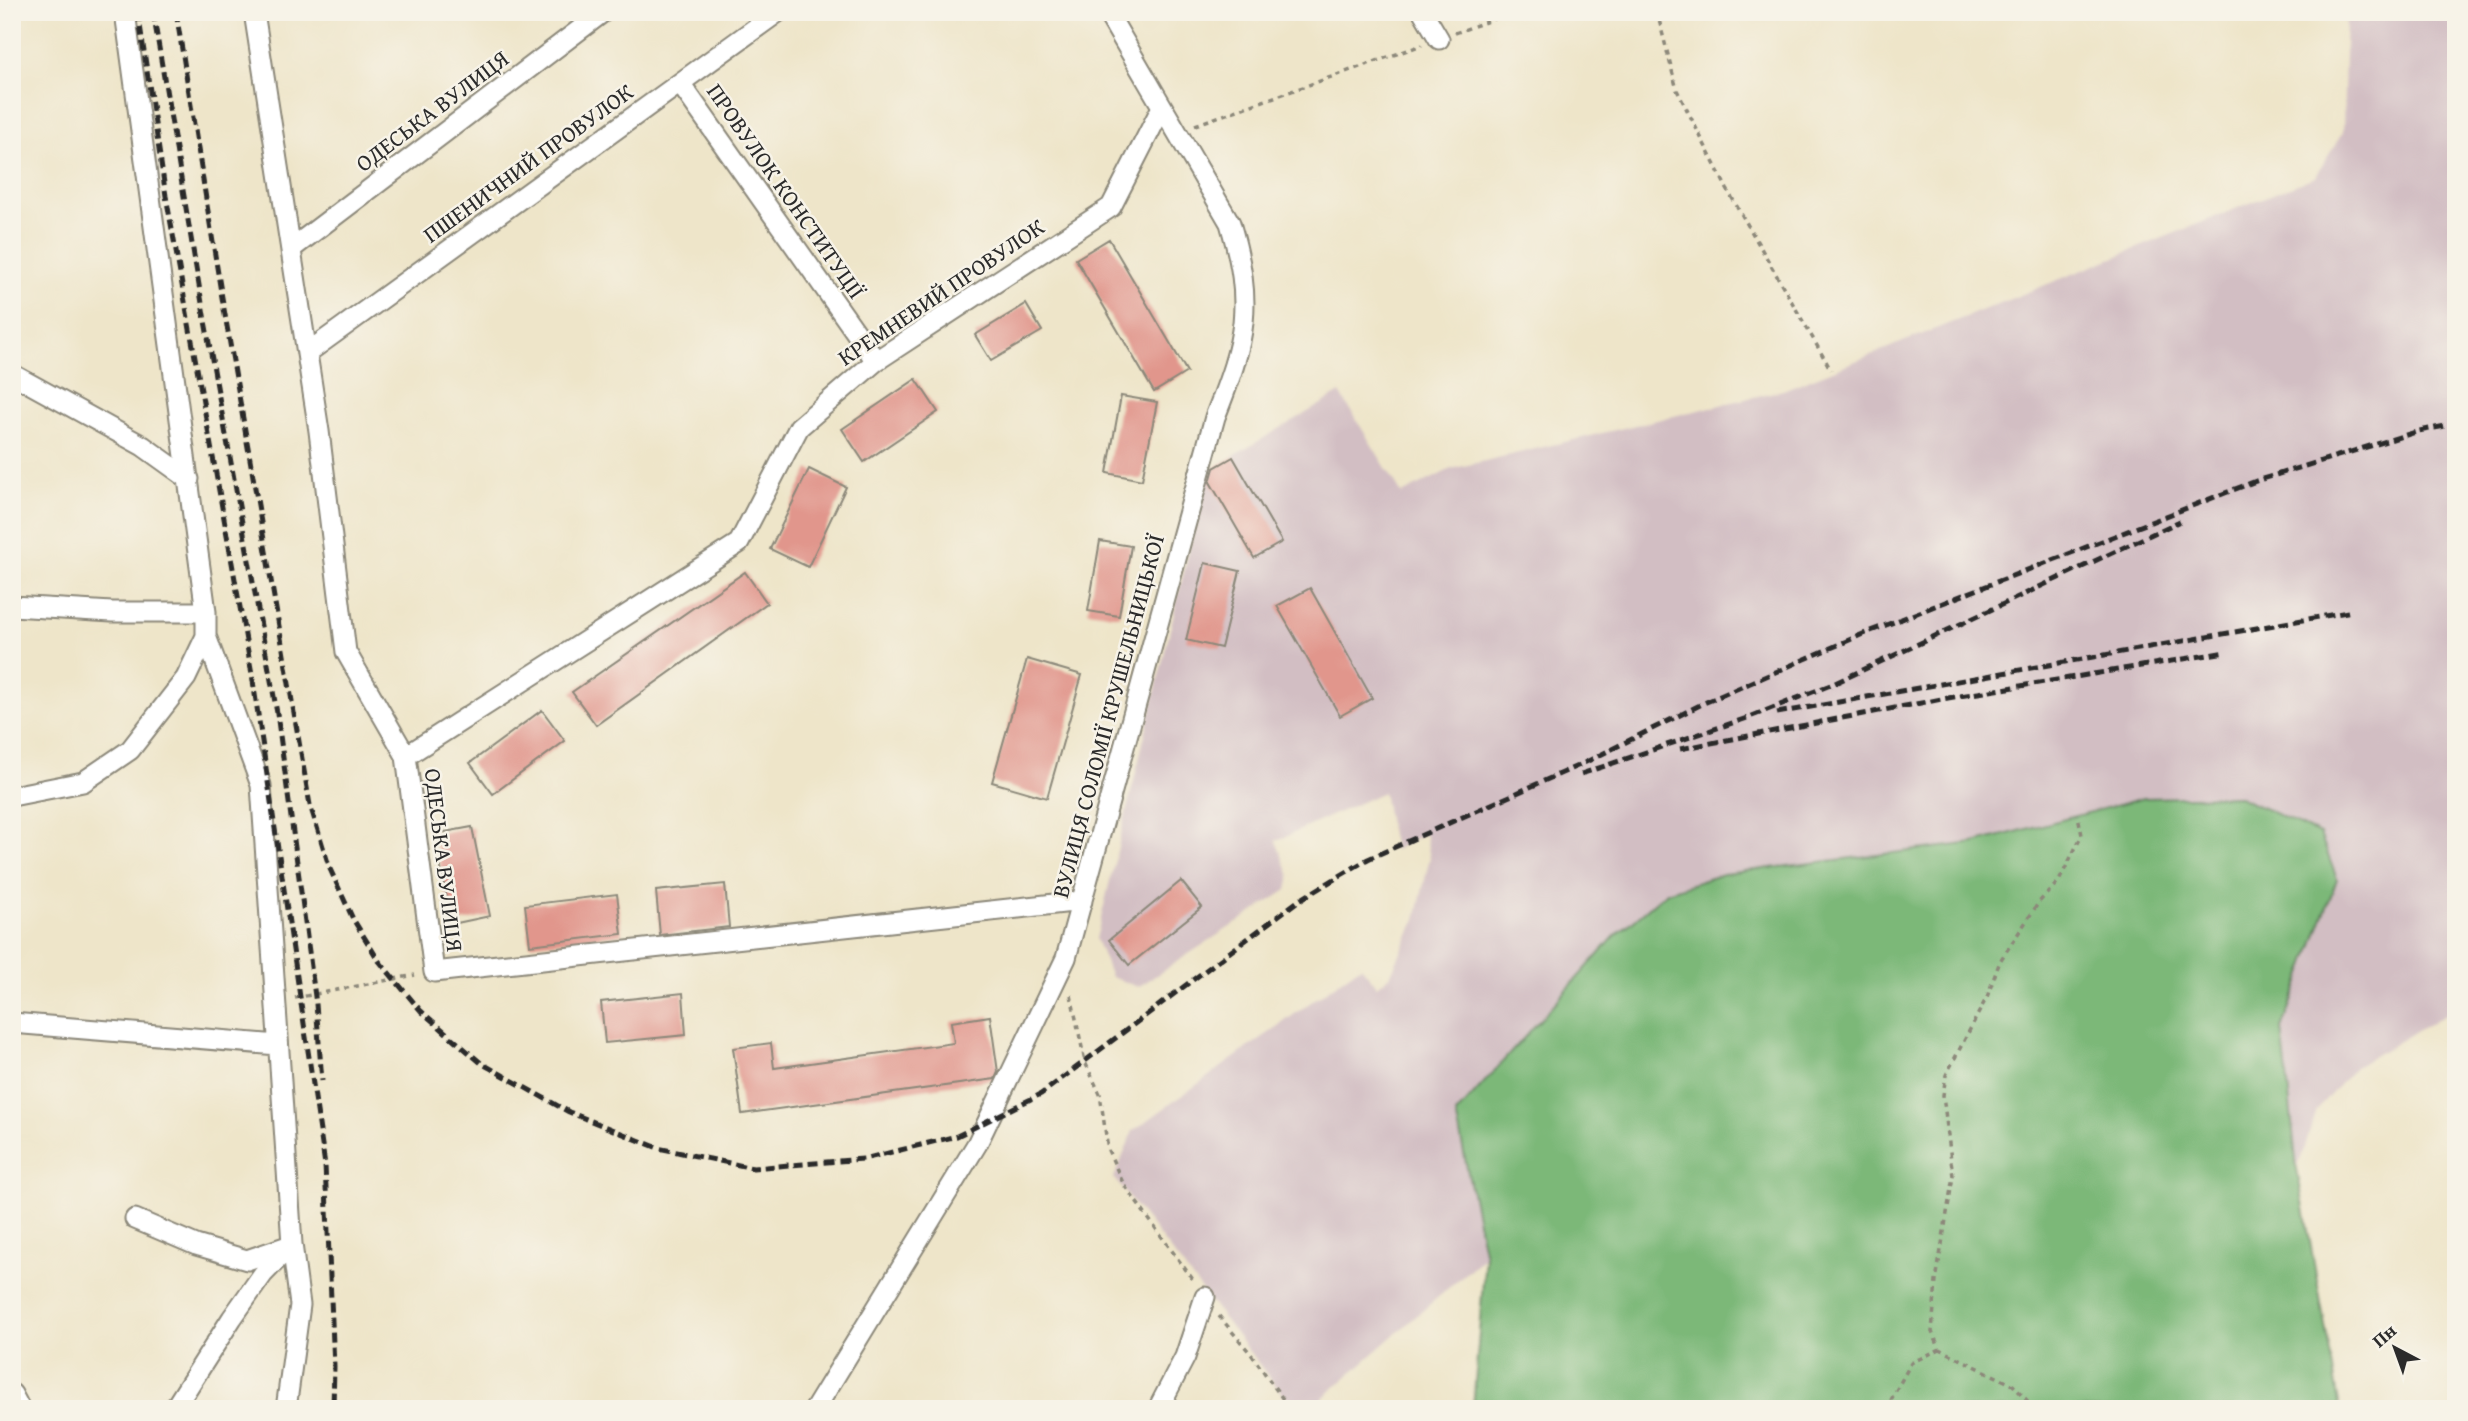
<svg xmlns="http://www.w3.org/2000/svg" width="2468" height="1421" viewBox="0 0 2468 1421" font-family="'Gentium Book Plus',serif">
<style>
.industrial{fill:#d2bec3}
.forest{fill:#7bb878;stroke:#537252;stroke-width:2}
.building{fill:#e1968c}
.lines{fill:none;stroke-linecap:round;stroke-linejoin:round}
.minor-casing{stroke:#8c887a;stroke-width:23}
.path{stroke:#8c887a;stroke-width:3.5;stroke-dasharray:5 5;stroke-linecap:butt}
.minor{stroke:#fff;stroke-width:19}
.rail{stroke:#2b2b2b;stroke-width:5;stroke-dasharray:10 5;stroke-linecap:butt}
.labels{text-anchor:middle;stroke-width:5;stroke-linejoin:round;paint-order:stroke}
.street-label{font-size:23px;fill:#2b2b2b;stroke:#f7f3e8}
</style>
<rect width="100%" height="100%" fill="#f7f3e8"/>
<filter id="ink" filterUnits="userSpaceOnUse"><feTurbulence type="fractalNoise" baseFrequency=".0143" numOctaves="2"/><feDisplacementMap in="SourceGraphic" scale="14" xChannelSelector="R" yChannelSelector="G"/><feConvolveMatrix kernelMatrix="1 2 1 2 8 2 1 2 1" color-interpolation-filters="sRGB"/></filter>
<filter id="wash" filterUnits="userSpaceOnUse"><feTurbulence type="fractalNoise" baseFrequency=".00686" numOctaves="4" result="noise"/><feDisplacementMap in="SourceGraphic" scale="28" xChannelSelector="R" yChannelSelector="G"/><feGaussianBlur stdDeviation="1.57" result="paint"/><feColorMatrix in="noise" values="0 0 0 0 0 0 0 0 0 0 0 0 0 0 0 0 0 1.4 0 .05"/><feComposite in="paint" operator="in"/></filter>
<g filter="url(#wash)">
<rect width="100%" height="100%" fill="#eee5c9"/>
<path class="industrial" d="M 2346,12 L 2456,12 L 2456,1008 L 2355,1067 L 2317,1110 L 2297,1169 L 2282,1029 L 2337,879 L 2320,834 L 2237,796 L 2145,798 L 1974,843 L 1456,1114 L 1485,1256 L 1310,1409 L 1294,1409 L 1114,1178 L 1133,1131 L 1361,966 L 1377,986 L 1390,976 L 1416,919 L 1430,857 L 1425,833 L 1394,850 L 1383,792 L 1276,841 L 1290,876 L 1287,890 L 1138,987 L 1111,977 L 1096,939 L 1208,471 L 1340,393 L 1402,494 L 1451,469 L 1783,390 L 2315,177 L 2343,132 Z"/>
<path class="forest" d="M 2237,796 L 2320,834 L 2337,879 L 2282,1029 L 2297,1169 L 2340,1409 L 1473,1409 L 1485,1256 L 1456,1114 L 1614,937 L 1667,892 L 1723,874 L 1974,843 L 2144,798 Z"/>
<g id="blocks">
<path class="building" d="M 1109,239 L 1187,372 L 1154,392 L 1076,259 Z
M 1026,304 L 1042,331 L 991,361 L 975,335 Z
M 916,379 L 938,412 L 864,462 L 842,429 Z
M 1121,396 L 1157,402 L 1142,480 L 1107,473 Z
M 1233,457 L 1282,542 L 1254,558 L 1210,482 L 1214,468 Z
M 809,469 L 846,487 L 808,567 L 770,549 Z
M 1100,541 L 1131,546 L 1119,616 L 1088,611 Z
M 1205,563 L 1240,571 L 1221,648 L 1186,640 Z
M 745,572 L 767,603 L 596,725 L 572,692 Z
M 1310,588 L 1372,698 L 1340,716 L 1277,606 Z
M 1027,659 L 1082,675 L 1047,798 L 992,782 Z
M 542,710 L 565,741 L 493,794 L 470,763 Z
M 472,827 L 490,916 L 452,924 L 434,834 Z
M 1181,881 L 1202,907 L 1129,965 L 1109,940 Z
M 725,884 L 729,927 L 660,935 L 656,891 Z
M 617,894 L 622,934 L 530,945 L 525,905 Z
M 683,993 L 686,1035 L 605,1043 L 601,1002 Z
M 990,1016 L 998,1072 L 995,1079 L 742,1114 L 733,1048 L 771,1043 L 774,1068 L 954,1043 L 951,1022 Z"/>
</g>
</g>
<g filter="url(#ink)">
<use href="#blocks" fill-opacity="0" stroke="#8c887a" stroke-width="2"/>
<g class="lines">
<defs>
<path id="minor" d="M 125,12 L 206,612 L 206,636 L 261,785 L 292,1244 L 300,1305 L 286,1409
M 254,12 L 319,431 L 346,652 L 406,756 L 434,972 L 1082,901
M 1423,12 L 1439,39
M 680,83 L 876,361
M 291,249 L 603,12
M 307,353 L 778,12
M 12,374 L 143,446 L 189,479
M 12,606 L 112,612 L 206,612
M 406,756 L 739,543 L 799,427 L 876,361 L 1111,207 L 1161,109
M 12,796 L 83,782 L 130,750 L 186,678 L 206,636
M 12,1023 L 278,1045
M 135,1219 L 196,1245 L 247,1260 L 288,1246
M 12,1394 L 20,1409
M 174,1409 L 232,1318 L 263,1274 L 292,1244
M 815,1409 L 977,1144 L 1066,958 L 1215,417 C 1246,339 1254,305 1230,223 L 1107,12
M 1158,1409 L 1185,1357 L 1205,1297"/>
</defs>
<use href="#minor" class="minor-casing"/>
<path class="path" d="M 1657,12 L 1677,90 L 1727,189 L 1831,370
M 1455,33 L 1513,12
M 1195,125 L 1422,45
M 1071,995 L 1085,1062 L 1100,1094 L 1108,1150 L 1124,1185 L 1194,1281
M 295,998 L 415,975
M 1219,1316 L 1251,1354 L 1290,1409
M 1886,1409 L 1911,1363 L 1940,1349
M 2035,1409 L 2013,1385 L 1940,1349 L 1932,1332 L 1936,1281 L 1953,1176 L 1943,1095 L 1946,1075 L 1987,997 L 2000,961 L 2039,902 L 2059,881 L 2082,835 L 2078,816"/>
<use href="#minor" class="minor"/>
<path class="rail" d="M 138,12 L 166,196 L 252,674 L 325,1165 L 334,1366 L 333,1409
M 153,12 L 205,321 L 277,713 L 316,1004 L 322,1081
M 176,12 L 220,286 L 310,805 L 330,869 L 353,919 L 379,961 L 421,1011 L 481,1063 L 569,1112 L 658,1148 L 753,1168 L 864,1159 L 957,1136 L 1041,1094 L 1298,901 L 1368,859 L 1582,764 L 1704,703 L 1863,634 L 2256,481 L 2419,431 L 2456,424
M 1777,713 L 2353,611
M 1680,749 L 1942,699 L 2226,652
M 1581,774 L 1747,718 L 1833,684 L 2180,521"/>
</g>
</g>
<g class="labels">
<g class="street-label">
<text transform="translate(432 111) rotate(-37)" y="8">ОДЕСЬКА ВУЛИЦЯ</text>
<text transform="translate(528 163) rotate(-36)" y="8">ПШЕНИЧНИЙ ПРОВУЛОК</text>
<text transform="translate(786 191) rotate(55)" y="8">ПРОВУЛОК КОНСТИТУЦІЇ</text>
<text transform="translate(941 292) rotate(-34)" y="8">КРЕМНЕВИЙ ПРОВУЛОК</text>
<text transform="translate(1108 716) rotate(-75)" y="8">ВУЛИЦЯ СОЛОМІЇ КРУШЕЛЬНИЦЬКОЇ</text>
<text transform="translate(444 860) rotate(83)" y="8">ОДЕСЬКА ВУЛИЦЯ</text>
</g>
</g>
<rect width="2468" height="1421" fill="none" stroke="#f7f3e8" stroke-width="42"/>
<g transform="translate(2395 1348) rotate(319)" stroke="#f7f3e8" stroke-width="5" paint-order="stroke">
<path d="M0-5L12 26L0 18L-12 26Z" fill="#2b2b2b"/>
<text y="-10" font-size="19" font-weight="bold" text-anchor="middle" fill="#2b2b2b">Пн</text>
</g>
</svg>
